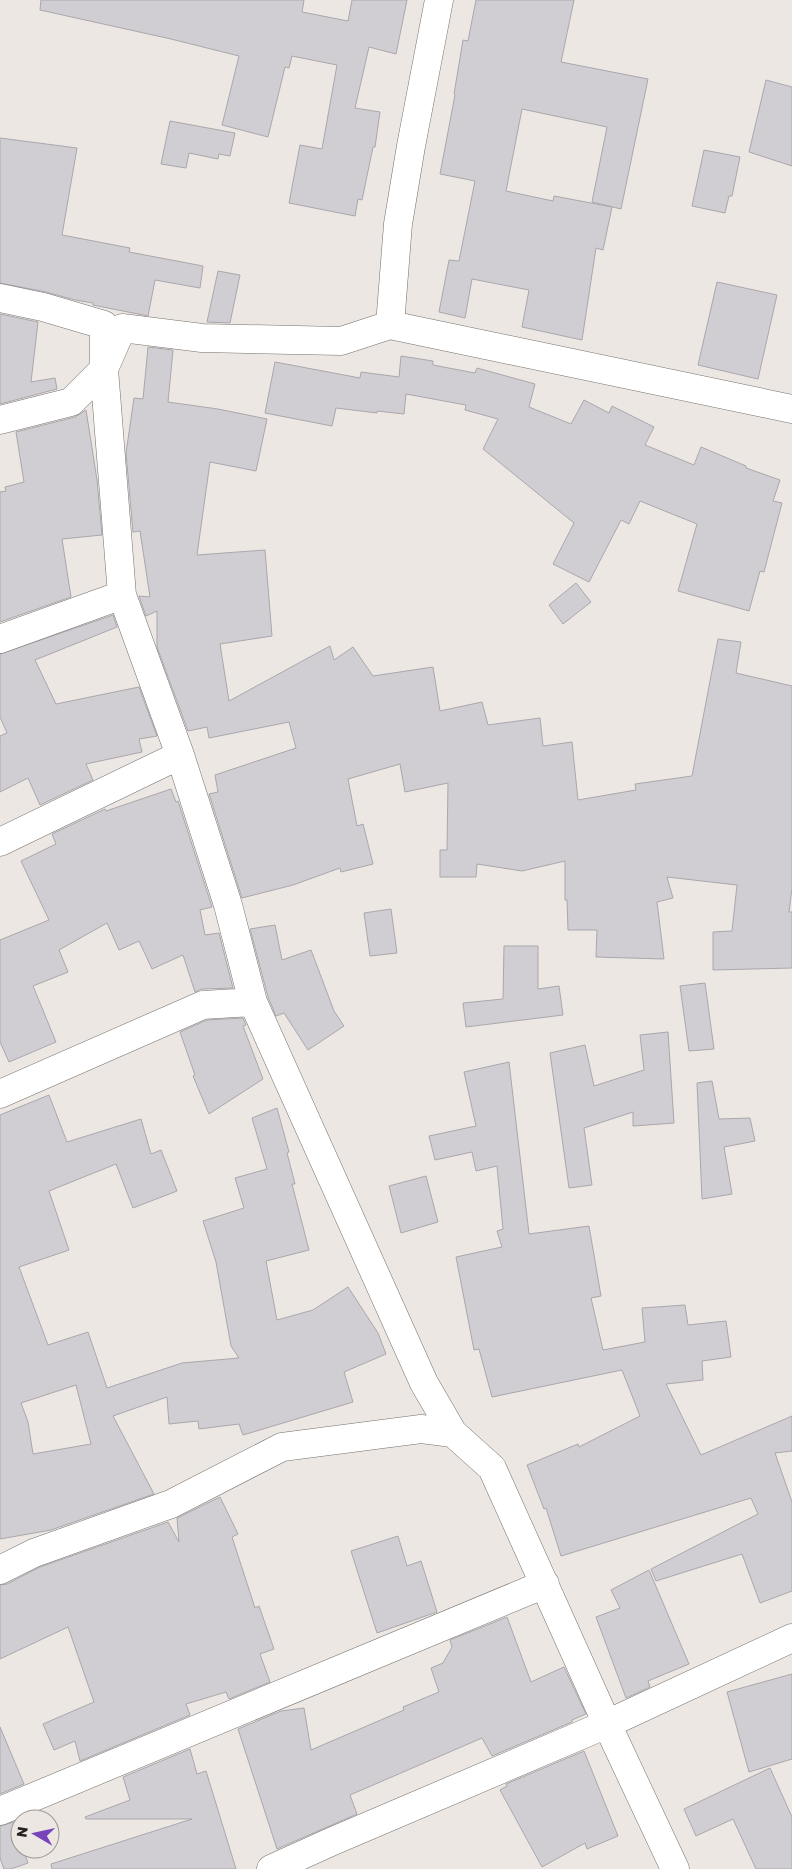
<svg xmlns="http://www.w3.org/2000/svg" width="792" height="1869" viewBox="0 0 792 1869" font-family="'Golos Text',sans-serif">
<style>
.building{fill:#d0cdd3;stroke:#aaa7ad;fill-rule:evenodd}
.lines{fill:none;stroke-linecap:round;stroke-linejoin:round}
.minor-casing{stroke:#75716d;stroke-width:29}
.minor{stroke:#fff;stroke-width:28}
</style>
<rect width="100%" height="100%" fill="#ece7e2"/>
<path class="building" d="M 41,0 L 304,0 L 302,12 L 348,21 L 352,0 L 407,0 L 396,54 L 369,47 L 355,108 L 380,112 L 375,147 L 373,147 L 362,200 L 358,199 L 355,216 L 289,203 L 300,145 L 322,149 L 337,65 L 292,56 L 289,68 L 285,67 L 268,137 L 222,125 L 239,56 L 171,39 L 40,10 Z
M 476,0 L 574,0 L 561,62 L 648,79 L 621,209 L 592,202 L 607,127 L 522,109 L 506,191 L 553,201 L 554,196 L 612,207 L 603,250 L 596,248 L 582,340 L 522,327 L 529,290 L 472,279 L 465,318 L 439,312 L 449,260 L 459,261 L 475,181 L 440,174 L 455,95 L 454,94 L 463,40 L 468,41 Z
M 766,80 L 792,87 L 792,166 L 749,152 Z
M 170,121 L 235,133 L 230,156 L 219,154 L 218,159 L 189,153 L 186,168 L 161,164 Z
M 0,138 L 77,148 L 62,235 L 130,248 L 129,252 L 203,266 L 200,288 L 155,280 L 148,316 L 93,305 L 93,303 L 75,300 L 46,292 L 0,283 Z
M 704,150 L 740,157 L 732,196 L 729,196 L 725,213 L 692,206 Z
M 218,271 L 240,275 L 230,323 L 207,322 Z
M 717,282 L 777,295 L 758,379 L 698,365 Z
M 0,314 L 38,322 L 31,382 L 55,378 L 57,389 L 0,404 Z
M 148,347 L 173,350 L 168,402 L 218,409 L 267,419 L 256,471 L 210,462 L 197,555 L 265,550 L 272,636 L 220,644 L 229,701 L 330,646 L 334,660 L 353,647 L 373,676 L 433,667 L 440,711 L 482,702 L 488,725 L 540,718 L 543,746 L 572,742 L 578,800 L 636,790 L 635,784 L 692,776 L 718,639 L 741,642 L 736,673 L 792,686 L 792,888 L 789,912 L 792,912 L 792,968 L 713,970 L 713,932 L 732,931 L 737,885 L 667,877 L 673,898 L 657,902 L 664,959 L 596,957 L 597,930 L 568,930 L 567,900 L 565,900 L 565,861 L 522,871 L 477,864 L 476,877 L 440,877 L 440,850 L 447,850 L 448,783 L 405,792 L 400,764 L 348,779 L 357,826 L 363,824 L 373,864 L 341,872 L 340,868 L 293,885 L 242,898 L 209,794 L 218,792 L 215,775 L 296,748 L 289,722 L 209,738 L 207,727 L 188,731 L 157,647 L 157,611 L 146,616 L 139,596 L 150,597 L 140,531 L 133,532 L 126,453 L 134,398 L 143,399 Z
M 401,356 L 433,361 L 433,365 L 475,373 L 477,368 L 535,384 L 529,407 L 571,424 L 584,400 L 609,413 L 612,406 L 654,427 L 645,445 L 694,465 L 701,447 L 746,466 L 746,468 L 780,480 L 773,501 L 782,503 L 764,572 L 760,571 L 749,611 L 678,591 L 697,524 L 640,501 L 629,524 L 621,520 L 589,582 L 553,564 L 574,523 L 483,449 L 498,419 L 465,410 L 466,405 L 406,394 L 404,414 L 377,411 L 377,413 L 336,408 L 332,426 L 265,413 L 275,362 L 360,378 L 361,372 L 399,377 Z
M 86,410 L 97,480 L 102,535 L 62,539 L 71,597 L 0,622 L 0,492 L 6,491 L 5,487 L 24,482 L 16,432 L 75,417 Z
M 576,583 L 591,602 L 563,624 L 549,605 Z
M 113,615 L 117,627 L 35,660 L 56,704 L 139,687 L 157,736 L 139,739 L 142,752 L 86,764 L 93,780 L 40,805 L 28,778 L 0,792 L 0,736 L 7,733 L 0,717 L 0,654 Z
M 171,789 L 176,802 L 178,801 L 212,907 L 200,910 L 205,935 L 219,933 L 233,988 L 202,989 L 195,992 L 183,955 L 152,969 L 139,941 L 119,950 L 107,923 L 59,950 L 68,972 L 33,986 L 56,1042 L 9,1062 L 0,1042 L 0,940 L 49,920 L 21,861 L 56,844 L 52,834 L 105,809 L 106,811 Z
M 391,909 L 397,953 L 370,956 L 364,913 Z
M 275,925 L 282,960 L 311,950 L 334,1011 L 344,1026 L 308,1050 L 284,1013 L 276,1016 L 268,997 L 250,929 Z
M 504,946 L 538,946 L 538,989 L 559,986 L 563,1015 L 466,1027 L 463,1003 L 503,999 Z
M 705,983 L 714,1049 L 689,1051 L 680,986 Z
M 243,1018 L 246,1025 L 243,1026 L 263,1079 L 209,1114 L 193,1076 L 195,1075 L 180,1032 L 207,1020 Z
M 668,1032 L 674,1123 L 633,1126 L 633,1112 L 584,1128 L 592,1185 L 569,1188 L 550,1053 L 585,1045 L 594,1086 L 644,1070 L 640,1035 Z
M 509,1062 L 529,1234 L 589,1226 L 601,1296 L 591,1298 L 603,1350 L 645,1342 L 642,1308 L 685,1305 L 688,1325 L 726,1321 L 731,1357 L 702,1361 L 703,1380 L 666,1384 L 701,1455 L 792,1416 L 792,1451 L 775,1453 L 792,1502 L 792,1591 L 760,1603 L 742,1554 L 656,1581 L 651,1569 L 758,1514 L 751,1498 L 561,1556 L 546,1508 L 544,1509 L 527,1465 L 578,1444 L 579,1447 L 640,1416 L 622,1370 L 492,1397 L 479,1349 L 474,1350 L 456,1257 L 502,1247 L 497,1231 L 503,1229 L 497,1166 L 476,1171 L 472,1152 L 435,1160 L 429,1136 L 476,1126 L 464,1072 Z
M 712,1081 L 719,1119 L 750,1118 L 755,1141 L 724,1147 L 732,1194 L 702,1199 L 697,1083 Z
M 49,1095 L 67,1142 L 141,1119 L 151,1154 L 161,1150 L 177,1191 L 133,1208 L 116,1164 L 49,1191 L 69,1250 L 19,1267 L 48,1345 L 88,1332 L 107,1388 L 182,1363 L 239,1358 L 231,1346 L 216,1262 L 203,1221 L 244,1208 L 235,1178 L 267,1169 L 252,1118 L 277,1108 L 289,1152 L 287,1153 L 295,1184 L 292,1184 L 309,1250 L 266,1261 L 277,1320 L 313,1310 L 348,1287 L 378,1333 L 386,1354 L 344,1372 L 353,1402 L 243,1435 L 239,1424 L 199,1429 L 198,1421 L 169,1424 L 167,1397 L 113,1416 L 154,1494 L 51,1530 L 0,1539 L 0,1115 ZM 76,1385 L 91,1444 L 33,1454 L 28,1422 L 21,1403 Z
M 426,1176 L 438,1222 L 401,1233 L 389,1186 Z
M 220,1497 L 238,1534 L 232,1537 L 255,1608 L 259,1606 L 274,1649 L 260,1654 L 270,1682 L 229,1699 L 226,1692 L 186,1704 L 190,1715 L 80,1761 L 75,1741 L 54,1750 L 43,1724 L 94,1702 L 68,1627 L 0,1659 L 0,1585 L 7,1584 L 40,1567 L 168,1522 L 179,1542 L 177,1518 Z
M 398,1536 L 407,1566 L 421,1561 L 437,1612 L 377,1633 L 351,1551 Z
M 649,1570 L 689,1664 L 648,1681 L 650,1687 L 626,1698 L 596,1617 L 620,1608 L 611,1590 Z
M 507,1617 L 531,1682 L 564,1667 L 586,1714 L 572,1720 L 572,1722 L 492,1756 L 482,1738 L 350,1795 L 357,1814 L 277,1849 L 238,1729 L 281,1711 L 304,1708 L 311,1750 L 404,1710 L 403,1707 L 439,1692 L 431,1668 L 443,1663 L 452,1647 L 450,1640 Z
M 792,1674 L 792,1759 L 749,1772 L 727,1692 Z
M 0,1727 L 24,1784 L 0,1794 Z
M 190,1749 L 197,1774 L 206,1771 L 236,1869 L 52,1869 L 51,1864 L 192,1819 L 86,1819 L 85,1817 L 130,1800 L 123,1777 Z
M 584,1751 L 618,1836 L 587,1849 L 585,1843 L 542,1867 L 500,1790 L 507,1786 L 506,1784 Z
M 770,1768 L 792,1817 L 792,1869 L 756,1869 L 733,1819 L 696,1836 L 684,1809 Z
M 14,1822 L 20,1840 L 20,1849 L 23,1849 L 28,1863 L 11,1869 L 4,1869 L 0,1858 L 0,1826 Z"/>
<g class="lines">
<defs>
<path id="minor" d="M 0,298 L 43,307 L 104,325 L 104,369 L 122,595 L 180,755 L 228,905 L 253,1002 L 424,1383 L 453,1433
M 390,325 L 398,224 L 411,146 L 439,0
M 0,420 L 71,402 L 104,369 L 122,328 L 202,338 L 341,341 L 390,325 L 792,409
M 0,639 L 122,595
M 0,842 L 180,755
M 0,1094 L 203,1005 L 253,1002
M 0,1570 L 34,1553 L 171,1504 L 282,1447 L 421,1429 L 453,1433 L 492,1468 L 607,1724 L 675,1869
M 0,1811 L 545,1584
M 271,1869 L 333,1841 L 607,1724 L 792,1638"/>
</defs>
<use href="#minor" class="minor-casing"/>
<use href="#minor" class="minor"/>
</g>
<g transform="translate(35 1834) rotate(279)"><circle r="24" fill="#ece7e2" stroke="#9c9894"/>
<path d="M0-4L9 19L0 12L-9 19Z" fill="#7844bc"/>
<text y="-8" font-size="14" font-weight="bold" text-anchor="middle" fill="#232220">N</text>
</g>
</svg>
